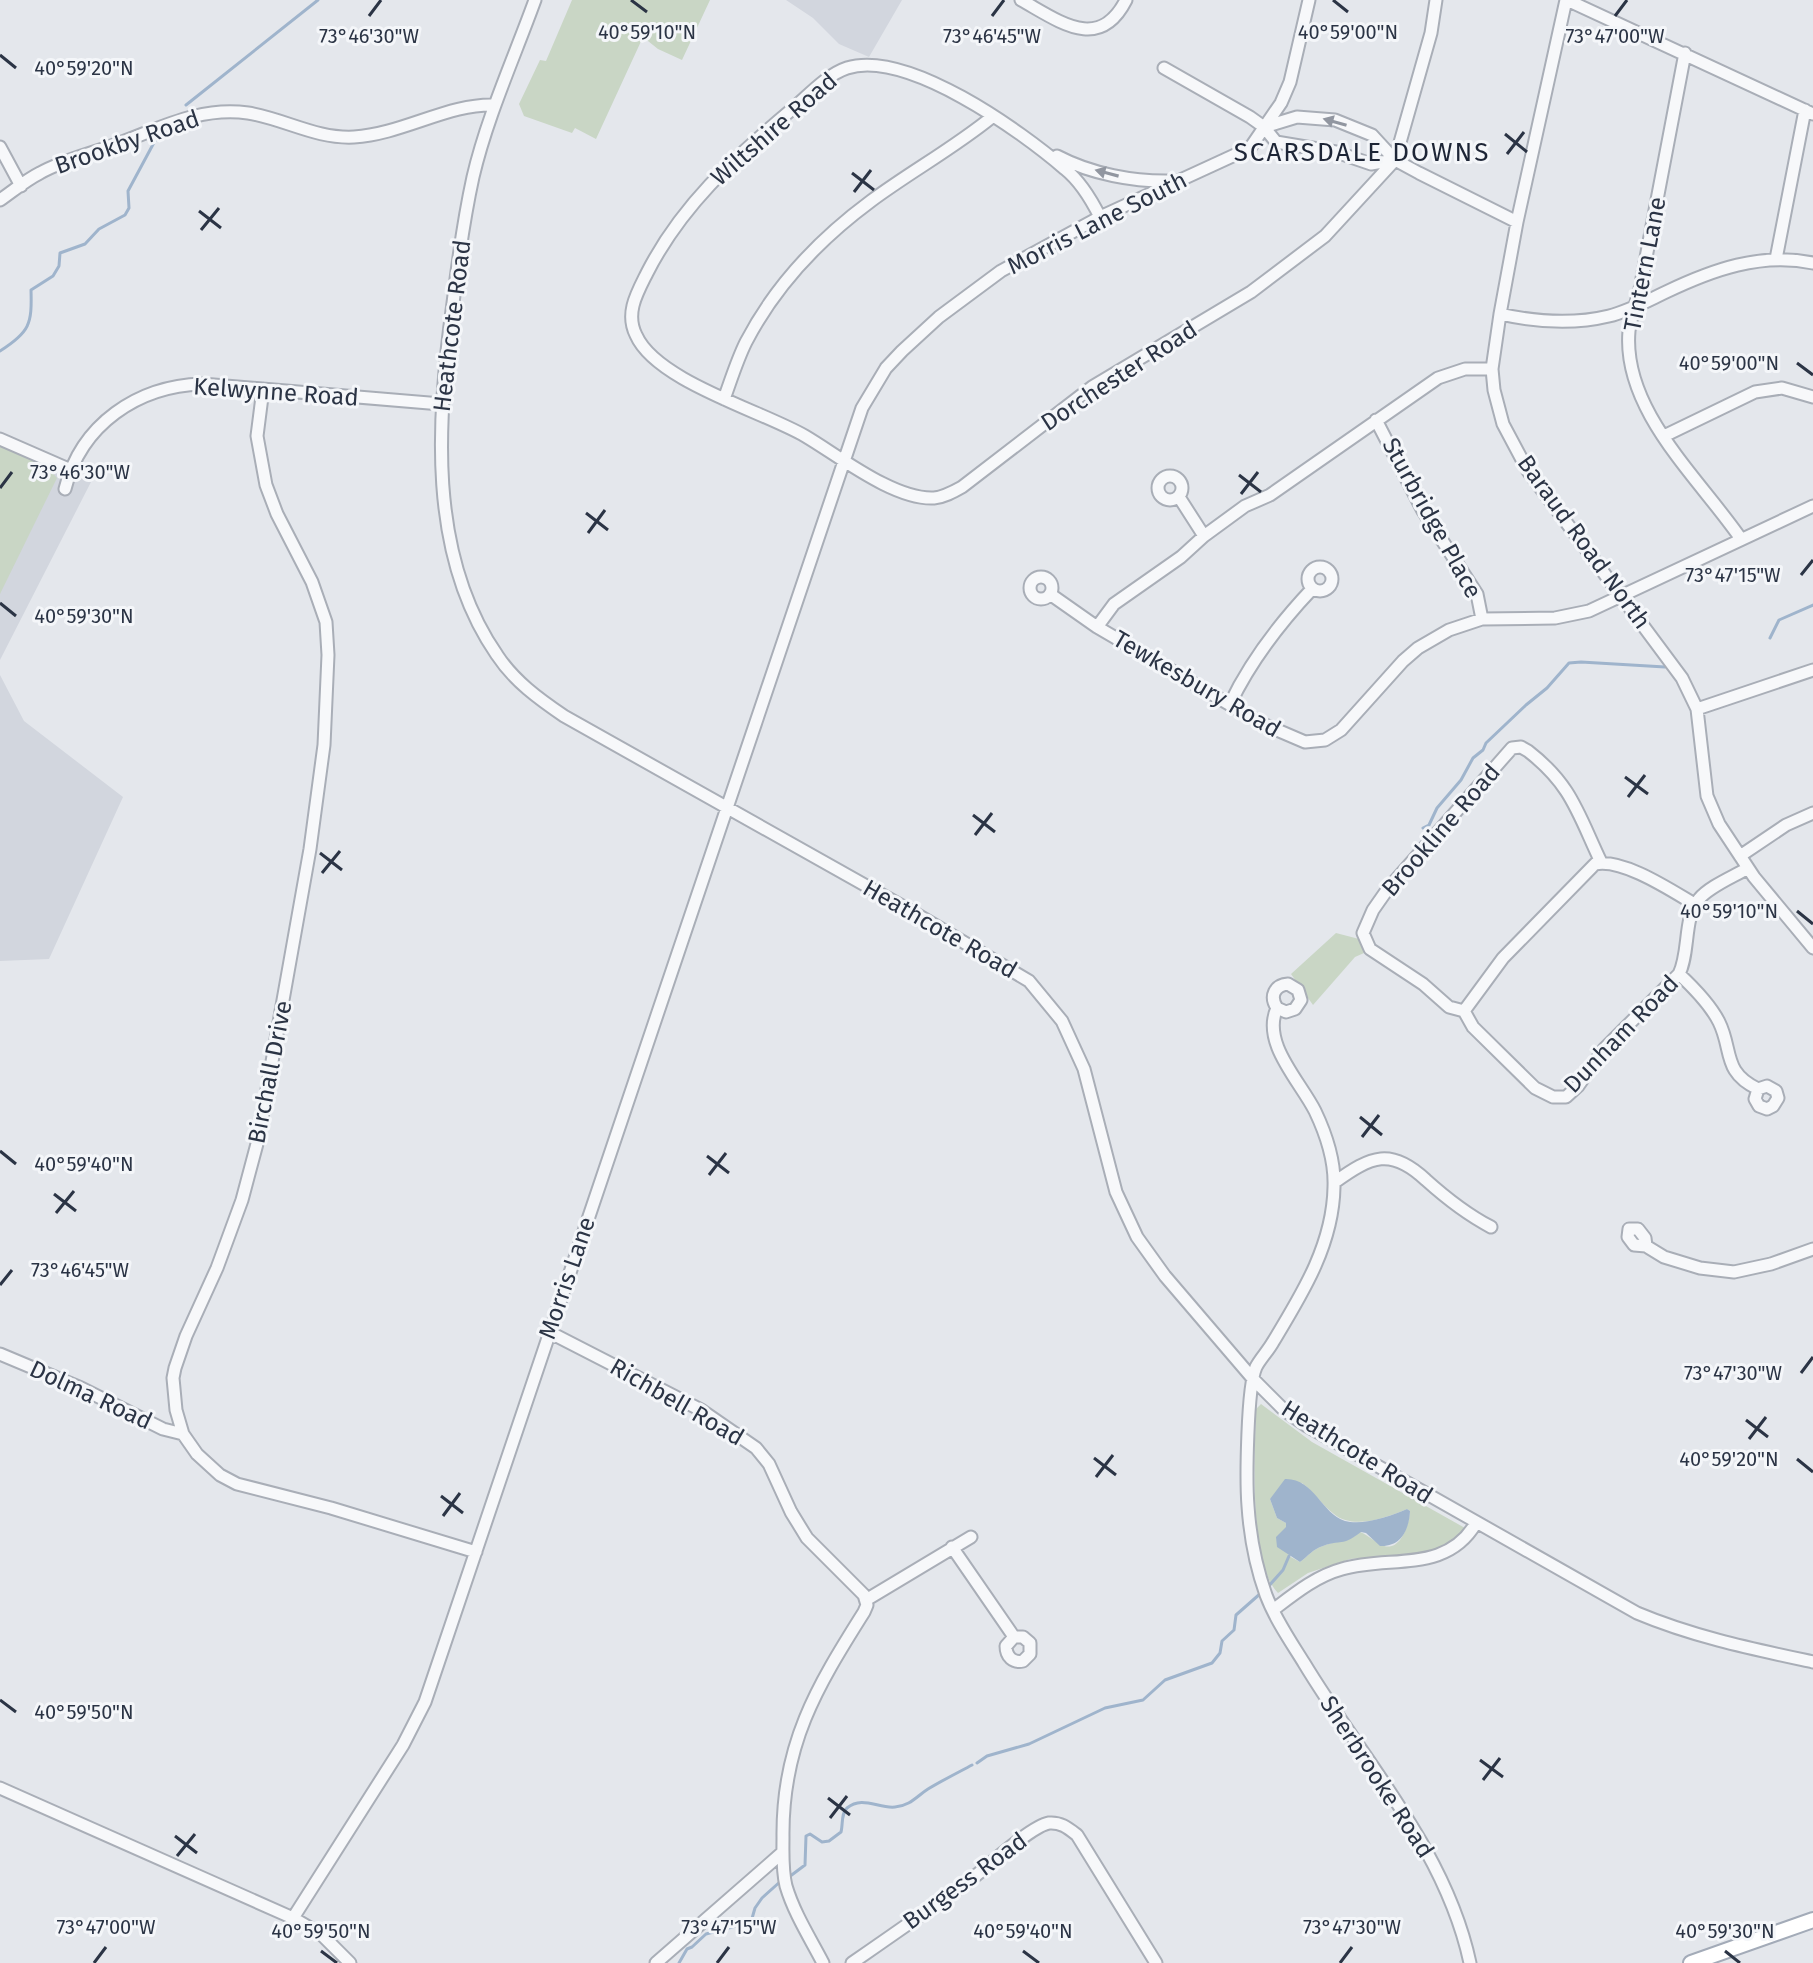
<svg xmlns="http://www.w3.org/2000/svg" width="1813" height="1963" viewBox="0 0 1813 1963" font-family="'Fira Sans',sans-serif">
<style>
.built{fill:#d2d6de}
.green{fill:#c9d6c5;fill-rule:evenodd}
.water{fill:#9fb4cc}
.lines{fill:none;stroke-linecap:round;stroke-linejoin:round}
.stream{stroke:#9fb4cc;stroke-width:3}
.minor-casing{stroke:#a9aeb7;stroke-width:15}
.major-casing{stroke:#a3abb8;stroke-width:18}
.minor{stroke:#f7f8fa;stroke-width:11}
.major{stroke:#fff;stroke-width:14}
.oneway{fill:#9196a0}
.ticks{fill:none;stroke:#2b3445;stroke-width:3}
.labels{text-anchor:middle;stroke-width:6;stroke-linejoin:round;paint-order:stroke}
.street-label{font-size:24px;fill:#2b3445;stroke:#f4f6f9}
.neighbourhood-label{font-size:26px;letter-spacing:2px;fill:#1d2536;stroke:#f4f6f9}
.ticks-label{font-size:20px;text-anchor:middle;fill:#2b3445;stroke:#f4f6f9;stroke-width:6;stroke-linejoin:round;paint-order:stroke}
</style>
<rect width="100%" height="100%" fill="#e4e7ec"/>
<path class="built" d="M 786,0 L 902,0 L 869,57 L 839,44 L 813,18 Z
M 0,444 L 91,482 L 0,660 Z
M 0,675 L 24,721 L 123,797 L 49,959 L 0,961 Z"/>
<path class="green" d="M 572,0 L 710,0 L 682,60 L 658,49 L 643,37 L 596,139 L 575,128 L 572,133 L 524,116 L 519,104 L 540,60 L 546,61 Z
M 0,444 L 43,462 L 57,478 L 0,594 Z
M 1336,933 L 1359,939 L 1364,953 L 1355,957 L 1313,1005 L 1291,974 Z
M 1261,1404 L 1312,1442 L 1465,1528 L 1446,1547 L 1434,1552 L 1350,1559 L 1308,1573 L 1278,1593 C 1248,1563 1255,1451 1256,1409 ZM 1302,1483 C 1314,1492 1322,1505 1334,1514 C 1353,1530 1386,1518 1407,1509 L 1410,1511 C 1409,1524 1401,1551 1384,1546 C 1376,1543 1368,1535 1360,1532 C 1345,1545 1339,1539 1323,1546 C 1313,1549 1308,1556 1300,1562 L 1289,1556 L 1282,1532 L 1287,1527 L 1286,1523 L 1277,1518 L 1270,1499 Z"/>
<path class="water" d="M 1285,1479 C 1314,1478 1321,1513 1345,1521 C 1363,1526 1391,1516 1407,1509 L 1410,1511 C 1409,1530 1401,1547 1380,1546 L 1366,1533 L 1361,1532 C 1342,1547 1341,1539 1323,1546 C 1313,1549 1308,1556 1300,1562 L 1277,1547 L 1276,1537 L 1286,1527 L 1286,1523 L 1277,1518 L 1270,1499 Z"/>
<g class="lines">
<path class="stream" d="M 186,105 L 318,0
M 0,351 C 30,332 32,324 31,290 L 53,276 L 59,266 L 60,253 L 85,244 L 99,229 L 125,215 L 129,208 L 128,191 L 157,137
M 1770,638 L 1779,620 L 1813,605
M 1423,828 L 1429,825 L 1437,808 L 1461,780 L 1473,758 L 1483,750 L 1486,743 L 1526,705 L 1547,688 L 1569,663 L 1581,662 L 1665,667
M 1267,1588 L 1283,1570 L 1289,1556
M 977,1763 L 987,1756 L 1029,1744 L 1105,1708 L 1143,1700 L 1165,1680 L 1212,1663 L 1220,1653 L 1222,1641 L 1234,1630 L 1236,1615 L 1261,1593
M 789,1877 L 805,1865 L 806,1836 L 810,1834 L 822,1842 L 829,1841 L 841,1832 C 843,1825 841,1813 847,1808 C 862,1795 879,1809 895,1807 C 910,1806 917,1796 928,1789 C 943,1780 957,1773 972,1765
M 679,1963 L 687,1949 L 692,1947 L 706,1934 L 751,1922 L 755,1908 L 762,1898 L 782,1880"/>
<defs>
<path id="minor" d="M 535,0 C 514,58 487,117 473,177 C 464,218 458,261 453,303 C 437,419 427,554 497,655 C 514,681 539,699 564,716 L 911,911 L 1029,981 L 1062,1021 L 1084,1069 L 1116,1192 L 1137,1237 L 1165,1276 L 1254,1380 L 1284,1410 L 1307,1426 L 1637,1613 C 1694,1637 1753,1649 1813,1662
M 1021,0 C 1059,21 1099,53 1126,0
M 1566,0 L 1517,222 L 1500,314 L 1492,369 L 1494,390 L 1503,424 L 1528,471 L 1682,678 L 1697,709 L 1707,796 L 1719,824 L 1754,877 L 1813,948
M 1567,0 L 1813,114
M 1685,53 L 1640,289 C 1636,303 1631,317 1629,331 C 1622,410 1699,478 1741,539
M 1164,68 L 1250,117 L 1264,127 L 1276,142 L 1336,152 L 1371,164 L 1394,160
M 1264,127 L 1297,117 L 1335,120 L 1372,135 L 1395,160 L 1419,173 L 1517,222
M 0,147 L 21,186
M 1057,156 C 1091,174 1134,182 1172,181
M 0,200 C 13,191 26,180 40,173 C 63,160 90,154 114,145 C 159,129 199,106 248,113 C 285,119 316,139 354,137 C 403,134 449,103 495,105
M 1100,217 C 1092,201 1080,181 1065,169 C 1021,131 907,49 847,68 C 826,75 807,97 790,111 C 733,159 681,206 647,273 C 637,293 625,313 636,335 C 656,381 762,411 805,436 C 839,456 894,500 934,498 C 944,497 953,492 962,487 L 1092,387 L 1251,292 L 1325,236 L 1395,160 L 1431,33 L 1436,0
M 1776,259 L 1805,110
M 1500,314 C 1536,322 1572,325 1609,316 C 1629,311 1647,301 1666,292 C 1712,270 1761,252 1813,263
M 263,389 L 257,436 L 266,485 L 277,514 L 312,582 L 326,622 L 328,655 L 324,745 L 310,849 L 258,1140 L 242,1200 L 217,1268 L 186,1336 L 175,1368 L 173,1378 L 176,1410 L 183,1434 L 197,1454 L 220,1475 L 237,1484 L 331,1508 L 476,1552
M 724,399 C 731,380 737,360 746,342 C 775,286 821,238 871,201 C 910,172 954,148 992,117
M 1376,420 L 1423,511 L 1477,594 L 1482,619
M 1664,436 L 1755,392 L 1782,388 L 1813,397
M 0,439 L 71,470
M1158 488a12 12 0 1 1 24 0a12 12 0 1 1-24 0Z
M 65,489 C 81,424 138,386 202,384 L 441,404
M 1179,497 L 1204,536
M1308 579a12 12 0 1 1 24 0a12 12 0 1 1-24 0Z
M1030 588a11 11 0 1 1 22 0a11 11 0 1 1-22 0Z
M 1050,594 L 1097,627 L 1263,724 L 1305,742 L 1325,740 L 1341,730 L 1403,661 L 1418,648 L 1449,630 L 1482,619 L 1555,618 L 1589,611 L 1813,506
M 1097,627 L 1114,604 L 1181,557 L 1204,536 L 1245,506 L 1270,495 L 1438,378 L 1465,369 L 1492,369
M 1230,704 C 1251,660 1279,624 1312,589
M 1697,709 L 1813,670
M 1740,856 L 1786,825 L 1813,813
M 1679,974 C 1694,988 1710,1004 1719,1022 C 1733,1050 1722,1072 1758,1089 L 1767,1086 L 1776,1091 L 1778,1098 L 1773,1106 L 1767,1109 L 1759,1106 L 1755,1099 L 1758,1089
M 1277,1008 L 1286,1012 L 1295,1009 L 1301,1000 L 1298,990 L 1288,984 C 1275,985 1269,996 1277,1008 C 1261,1043 1300,1081 1315,1111 C 1326,1134 1335,1162 1334,1187 C 1333,1245 1302,1294 1273,1342 C 1268,1351 1260,1359 1256,1367 C 1247,1387 1246,1481 1248,1506 C 1250,1536 1256,1567 1266,1595 C 1275,1619 1291,1642 1304,1663 C 1363,1761 1446,1850 1470,1963
M 1464,1011 L 1449,1007 L 1423,984 L 1370,949 L 1363,933 L 1373,910 L 1387,890 L 1512,748 L 1521,747 L 1528,751 C 1572,785 1578,814 1601,862
M 1464,1011 L 1473,1027 L 1535,1088 L 1553,1097 L 1566,1097 L 1578,1086 L 1604,1049 L 1679,974 C 1690,952 1683,918 1699,899 C 1710,886 1733,877 1748,868
M 1464,1011 L 1503,958 L 1595,864 C 1623,858 1672,891 1696,905
M 1335,1182 C 1371,1156 1391,1147 1426,1180 C 1446,1198 1468,1215 1491,1227
M 1646,1246 L 1645,1238 L 1638,1229 L 1629,1229 L 1628,1237 L 1634,1245 L 1646,1246 L 1664,1257 L 1700,1268 L 1734,1272 L 1771,1264 L 1813,1249
M 549,1332 L 701,1410 L 756,1448 L 769,1464 L 791,1512 L 807,1538 L 864,1595 L 867,1605 L 864,1612 C 816,1688 782,1745 783,1837 C 783,1853 782,1870 786,1886 C 794,1913 810,1938 823,1963
M 0,1354 L 81,1388 L 163,1429 L 183,1434
M 952,1547 L 1014,1637 L 1023,1637 L 1030,1643 L 1030,1654 L 1023,1661 C 1013,1663 1006,1657 1006,1646 L 1014,1637
M 866,1600 L 971,1537
M 1273,1610 C 1294,1594 1316,1576 1342,1569 C 1391,1555 1446,1574 1476,1523
M 0,1788 L 293,1918 L 322,1935 L 350,1963
M 293,1918 L 403,1745 L 425,1702 L 862,408 L 886,368 L 902,351 L 939,317 L 1001,271 L 1100,217 L 1250,148 L 1281,103 L 1290,82 L 1309,0
M 656,1963 L 783,1852
M 852,1963 C 891,1936 930,1909 969,1881 C 986,1868 1031,1826 1049,1823 C 1061,1822 1068,1828 1077,1835 L 1156,1963"/>
<path id="major" d="M 1691,1963 L 1813,1920"/>
</defs>
<use href="#minor" class="minor-casing"/>
<use href="#major" class="major-casing"/>
<use href="#minor" class="minor"/>
<use href="#major" class="major"/>
</g>
<defs><path id="oneway-solid" d="M-6-.8H1V-3.2L6.5 0L1 3.2V.8H-6Z" transform="scale(2)"/></defs>
<g class="oneway">
<use href="#oneway-solid" transform="translate(1335 122) rotate(-164)"/>
<use href="#oneway-solid" transform="translate(1107 173) rotate(-165)"/>
</g>
<path class="ticks" d="M 631,0 L 647,12M 1333,0 L 1348,12M 369,16 L 381,0M 992,16 L 1004,0M 1615,16 L 1627,0M 0,55 L 16,68M 1505,134 L 1527,152M 1507,154 L 1524,132M 852,173 L 874,190M 854,192 L 871,170M 199,211 L 221,228M 201,230 L 219,208M 1797,363 L 1813,375M 1239,475 L 1261,492M 0,488 L 12,472M 1241,494 L 1258,472M 586,513 L 608,530M 588,533 L 605,510M 1801,575 L 1813,560M 0,603 L 16,616M 1625,777 L 1648,794M 1628,797 L 1645,775M 973,815 L 995,832M 975,835 L 992,813M 320,853 L 342,870M 322,873 L 340,851M 1797,911 L 1813,924M 1360,1117 L 1382,1135M 1362,1137 L 1379,1115M 0,1151 L 16,1164M 707,1156 L 729,1173M 709,1175 L 726,1153M 54,1194 L 76,1211M 56,1213 L 74,1191M 0,1285 L 12,1270M 1801,1373 L 1813,1357M 1746,1420 L 1768,1437M 1749,1439 L 1766,1417M 1094,1458 L 1116,1475M 1797,1459 L 1813,1472M 1096,1477 L 1113,1455M 441,1496 L 463,1513M 443,1516 L 460,1493M 0,1700 L 16,1712M 1480,1760 L 1503,1777M 1483,1780 L 1500,1758M 828,1798 L 850,1815M 830,1818 L 847,1796M 175,1836 L 197,1853M 177,1856 L 195,1834M 321,1951 L 337,1963M 1023,1951 L 1039,1963M 1725,1951 L 1740,1963M 94,1963 L 106,1947M 717,1963 L 729,1947M 1340,1963 L 1352,1947"/>
<g class="labels">
<g class="street-label">
<text transform="translate(774 129) rotate(-41)" y="8">Wiltshire Road</text>
<text transform="translate(127 142) rotate(-19)" y="8">Brookby Road</text>
<text transform="translate(1097 223) rotate(-27)" y="8">Morris Lane South</text>
<text transform="translate(1645 264) rotate(-79)" y="8">Tintern Lane</text>
<text transform="translate(452 326) rotate(-83)" y="8">Heathcote Road</text>
<text transform="translate(1119 376) rotate(-33)" y="8">Dorchester Road</text>
<text transform="translate(276 392) rotate(4)" y="8">Kelwynne Road</text>
<text transform="translate(1432 518) rotate(61)" y="8">Sturbridge Place</text>
<text transform="translate(1584 542) rotate(54)" y="8">Baraud Road North</text>
<text transform="translate(1197 684) rotate(30)" y="8">Tewkesbury Road</text>
<text transform="translate(1441 830) rotate(-49)" y="8">Brookline Road</text>
<text transform="translate(940 929) rotate(30)" y="8">Heathcote Road</text>
<text transform="translate(1621 1034) rotate(-46)" y="8">Dunham Road</text>
<text transform="translate(270 1072) rotate(-79)" y="8">Birchall Drive</text>
<text transform="translate(567 1278) rotate(-71)" y="8">Morris Lane</text>
<text transform="translate(91 1395) rotate(25)" y="8">Dolma Road</text>
<text transform="translate(677 1402) rotate(30)" y="8">Richbell Road</text>
<text transform="translate(1357 1452) rotate(32)" y="8">Heathcote Road</text>
<text transform="translate(1377 1777) rotate(57)" y="8">Sherbrooke Road</text>
<text transform="translate(965 1881) rotate(-36)" y="8">Burgess Road</text>
</g>
<g class="neighbourhood-label">
<text x="1362" y="161">SCARSDALE DOWNS</text>
</g>
</g>
<g class="ticks-label">
<text x="647" y="39">40°59'10"N</text>
<text x="1348" y="39">40°59'00"N</text>
<text x="369" y="43">73°46'30"W</text>
<text x="992" y="43">73°46'45"W</text>
<text x="1615" y="43">73°47'00"W</text>
<text x="84" y="75">40°59'20"N</text>
<text x="1729" y="370">40°59'00"N</text>
<text x="80" y="479">73°46'30"W</text>
<text x="1733" y="582">73°47'15"W</text>
<text x="84" y="623">40°59'30"N</text>
<text x="1729" y="918">40°59'10"N</text>
<text x="84" y="1171">40°59'40"N</text>
<text x="80" y="1277">73°46'45"W</text>
<text x="1733" y="1380">73°47'30"W</text>
<text x="1729" y="1466">40°59'20"N</text>
<text x="84" y="1719">40°59'50"N</text>
<text x="106" y="1934">73°47'00"W</text>
<text x="729" y="1934">73°47'15"W</text>
<text x="1352" y="1934">73°47'30"W</text>
<text x="321" y="1938">40°59'50"N</text>
<text x="1023" y="1938">40°59'40"N</text>
<text x="1725" y="1938">40°59'30"N</text>
</g>
</svg>
